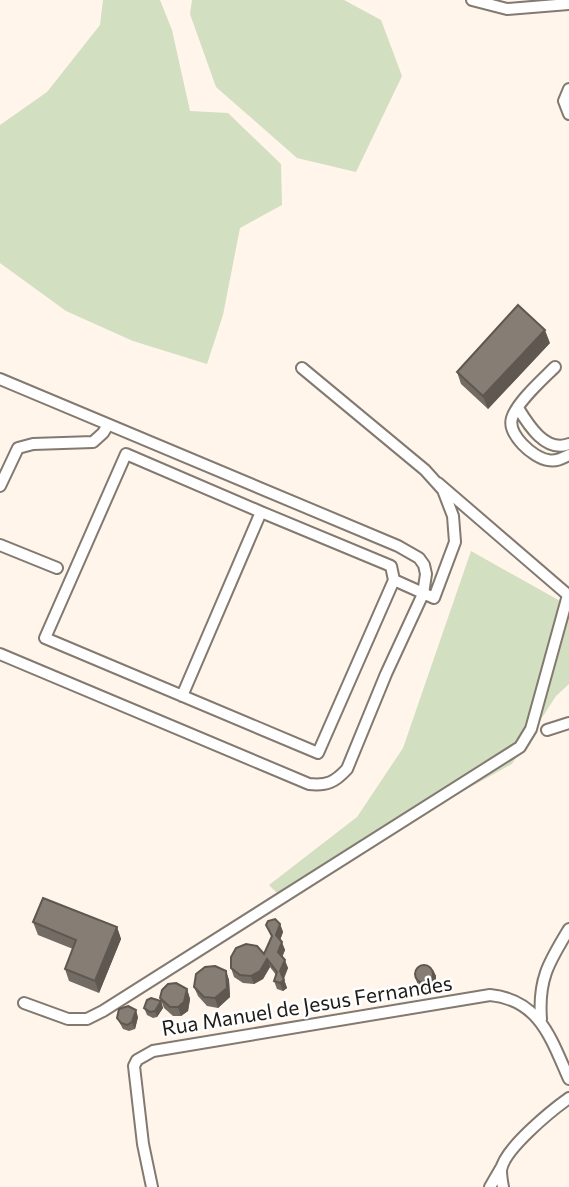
<svg xmlns="http://www.w3.org/2000/svg" width="569" height="1187" viewBox="0 0 569 1187" font-family="Commissioner,sans-serif">
<style>
.green{fill:#d2dfc1}
.lines{fill:none;stroke-linecap:round;stroke-linejoin:round}
.minor-casing{stroke:#827970;stroke-width:14}
.minor{stroke:#fff;stroke-width:10}
.wall{fill:#736c64}
.shaded-wall{fill:#5e5851}
.building{fill:#867d74;stroke:#5e5851;stroke-width:2}
.labels{text-anchor:middle;stroke-width:5;stroke-linejoin:round;paint-order:stroke}
.street-label{font-size:21px;fill:#1f1c18;stroke:#fff}
</style>
<rect width="100%" height="100%" fill="#fff5eb"/>
<path class="green" d="M 103,0 L 160,0 L 172,30 L 190,111 L 228,113 L 281,164 L 282,205 L 240,228 L 223,315 L 207,364 L 133,341 L 66,311 L 0,263 L 0,125 L 47,92 L 100,25 Z
M 192,0 L 344,0 L 381,20 L 402,76 L 356,172 L 297,158 L 216,87 L 190,14 Z
M 471,551 L 569,606 L 569,684 L 556,696 L 512,764 L 278,894 L 269,885 L 357,817 L 403,748 Z"/>
<g class="lines">
<defs>
<path id="minor" d="M 472,0 L 507,9 L 569,4
M 569,89 L 564,101 L 569,114
M 555,367 C 543,379 517,402 512,418 C 507,434 533,458 548,460 C 556,462 563,458 569,455
M 0,379 L 398,546 L 419,558 L 424,565 L 426,574 L 423,594 L 386,674 L 347,769 C 335,782 327,786 309,784 L 0,654
M 518,408 C 529,426 546,453 569,444
M 0,486 L 18,448 L 33,444 L 93,442 L 103,433 L 108,425
M 261,512 L 126,454 L 45,638 L 318,753 L 394,580
M 0,545 L 57,568
M 182,696 L 261,512 L 391,566 L 394,580 L 434,598 L 455,542 L 453,516 L 443,490 L 425,470 L 302,368
M 547,730 L 569,723
M 24,1003 L 68,1019 L 87,1019 L 103,1011 L 520,747 L 531,729 L 568,595 L 438,483
M 541,1019 C 538,979 549,962 569,929
M 152,1187 L 143,1144 L 134,1066 L 137,1060 L 153,1051 L 490,995 C 540,1000 551,1039 569,1079
M 490,1187 L 501,1168
M 503,1187 C 502,1182 501,1175 501,1170 C 504,1149 552,1110 569,1098"/>
</defs>
<use href="#minor" class="minor-casing"/>
<use href="#minor" class="minor"/>
</g>
<path class="wall" d="M 550,343 L 488,409 L 461,384 L 457,372 Z
M 33,922 L 117,927 L 121,939 L 99,993 L 69,981 L 65,969 L 73,949 L 38,935 Z
M 280,924 L 283,932 L 280,940 L 285,950 L 282,957 L 288,968 L 284,979 L 287,988 L 283,991 L 277,989 L 274,981 L 276,975 L 270,967 L 263,979 L 254,984 L 243,983 L 234,977 L 231,968 L 264,954 L 272,938 L 266,925 Z
M 433,970 L 436,976 L 436,983 L 432,989 L 423,990 L 418,986 L 416,979 Z
M 226,971 L 229,980 L 230,997 L 218,1008 L 207,1006 L 198,996 L 194,987 Z
M 187,989 L 190,999 L 188,1011 L 181,1016 L 173,1016 L 164,1008 L 160,998 Z
M 161,1001 L 163,1008 L 157,1017 L 153,1018 L 147,1015 L 144,1008 Z
M 138,1017 L 135,1029 L 129,1031 L 123,1029 L 117,1018 Z"/>
<path class="shaded-wall" d="M 545,330 L 550,343 L 488,409 L 483,396 Z
M 280,924 L 283,932 L 279,943 L 276,935 Z
M 117,927 L 121,939 L 99,993 L 95,981 Z
M 282,942 L 285,950 L 281,960 L 278,952 Z
M 267,959 L 270,967 L 263,979 L 254,984 L 251,976 Z
M 285,960 L 288,968 L 283,979 L 280,971 Z
M 433,970 L 436,976 L 436,983 L 432,989 L 430,982 Z
M 226,971 L 229,980 L 230,997 L 218,1008 L 215,998 Z
M 284,980 L 287,988 L 283,991 L 280,983 Z
M 187,989 L 190,999 L 188,1011 L 181,1016 L 178,1007 Z
M 161,1001 L 163,1008 L 157,1017 L 155,1011 Z
M 136,1010 L 138,1017 L 135,1029 L 132,1022 Z"/>
<path class="building" d="M 518,305 L 545,330 L 483,396 L 457,372 Z
M 43,898 L 117,927 L 95,981 L 65,969 L 76,940 L 33,922 Z
M 275,919 L 280,924 L 276,935 L 282,942 L 278,952 L 285,960 L 280,971 L 284,980 L 280,983 L 274,981 L 277,972 L 267,959 L 260,971 L 251,976 L 240,975 L 231,968 L 231,957 L 236,948 L 246,944 L 257,946 L 264,954 L 272,936 L 266,925 L 268,921 Z
M415 974a9 9 0 1 1 18 0a9 9 0 1 1-18 0Z
M 215,966 L 226,971 L 227,988 L 215,998 L 204,997 L 194,987 L 196,974 L 205,967 Z
M 176,983 L 187,989 L 184,1002 L 178,1007 L 170,1007 L 160,998 L 162,990 L 168,984 Z
M 151,998 L 161,1001 L 155,1011 L 150,1012 L 144,1008 L 147,1000 Z
M 128,1006 L 136,1010 L 132,1022 L 127,1025 L 121,1023 L 117,1018 L 119,1009 Z"/>
<g class="labels">
<g class="street-label">
<text transform="translate(307 1006) rotate(-9)" y="7">Rua Manuel de Jesus Fernandes</text>
</g>
</g>
</svg>
